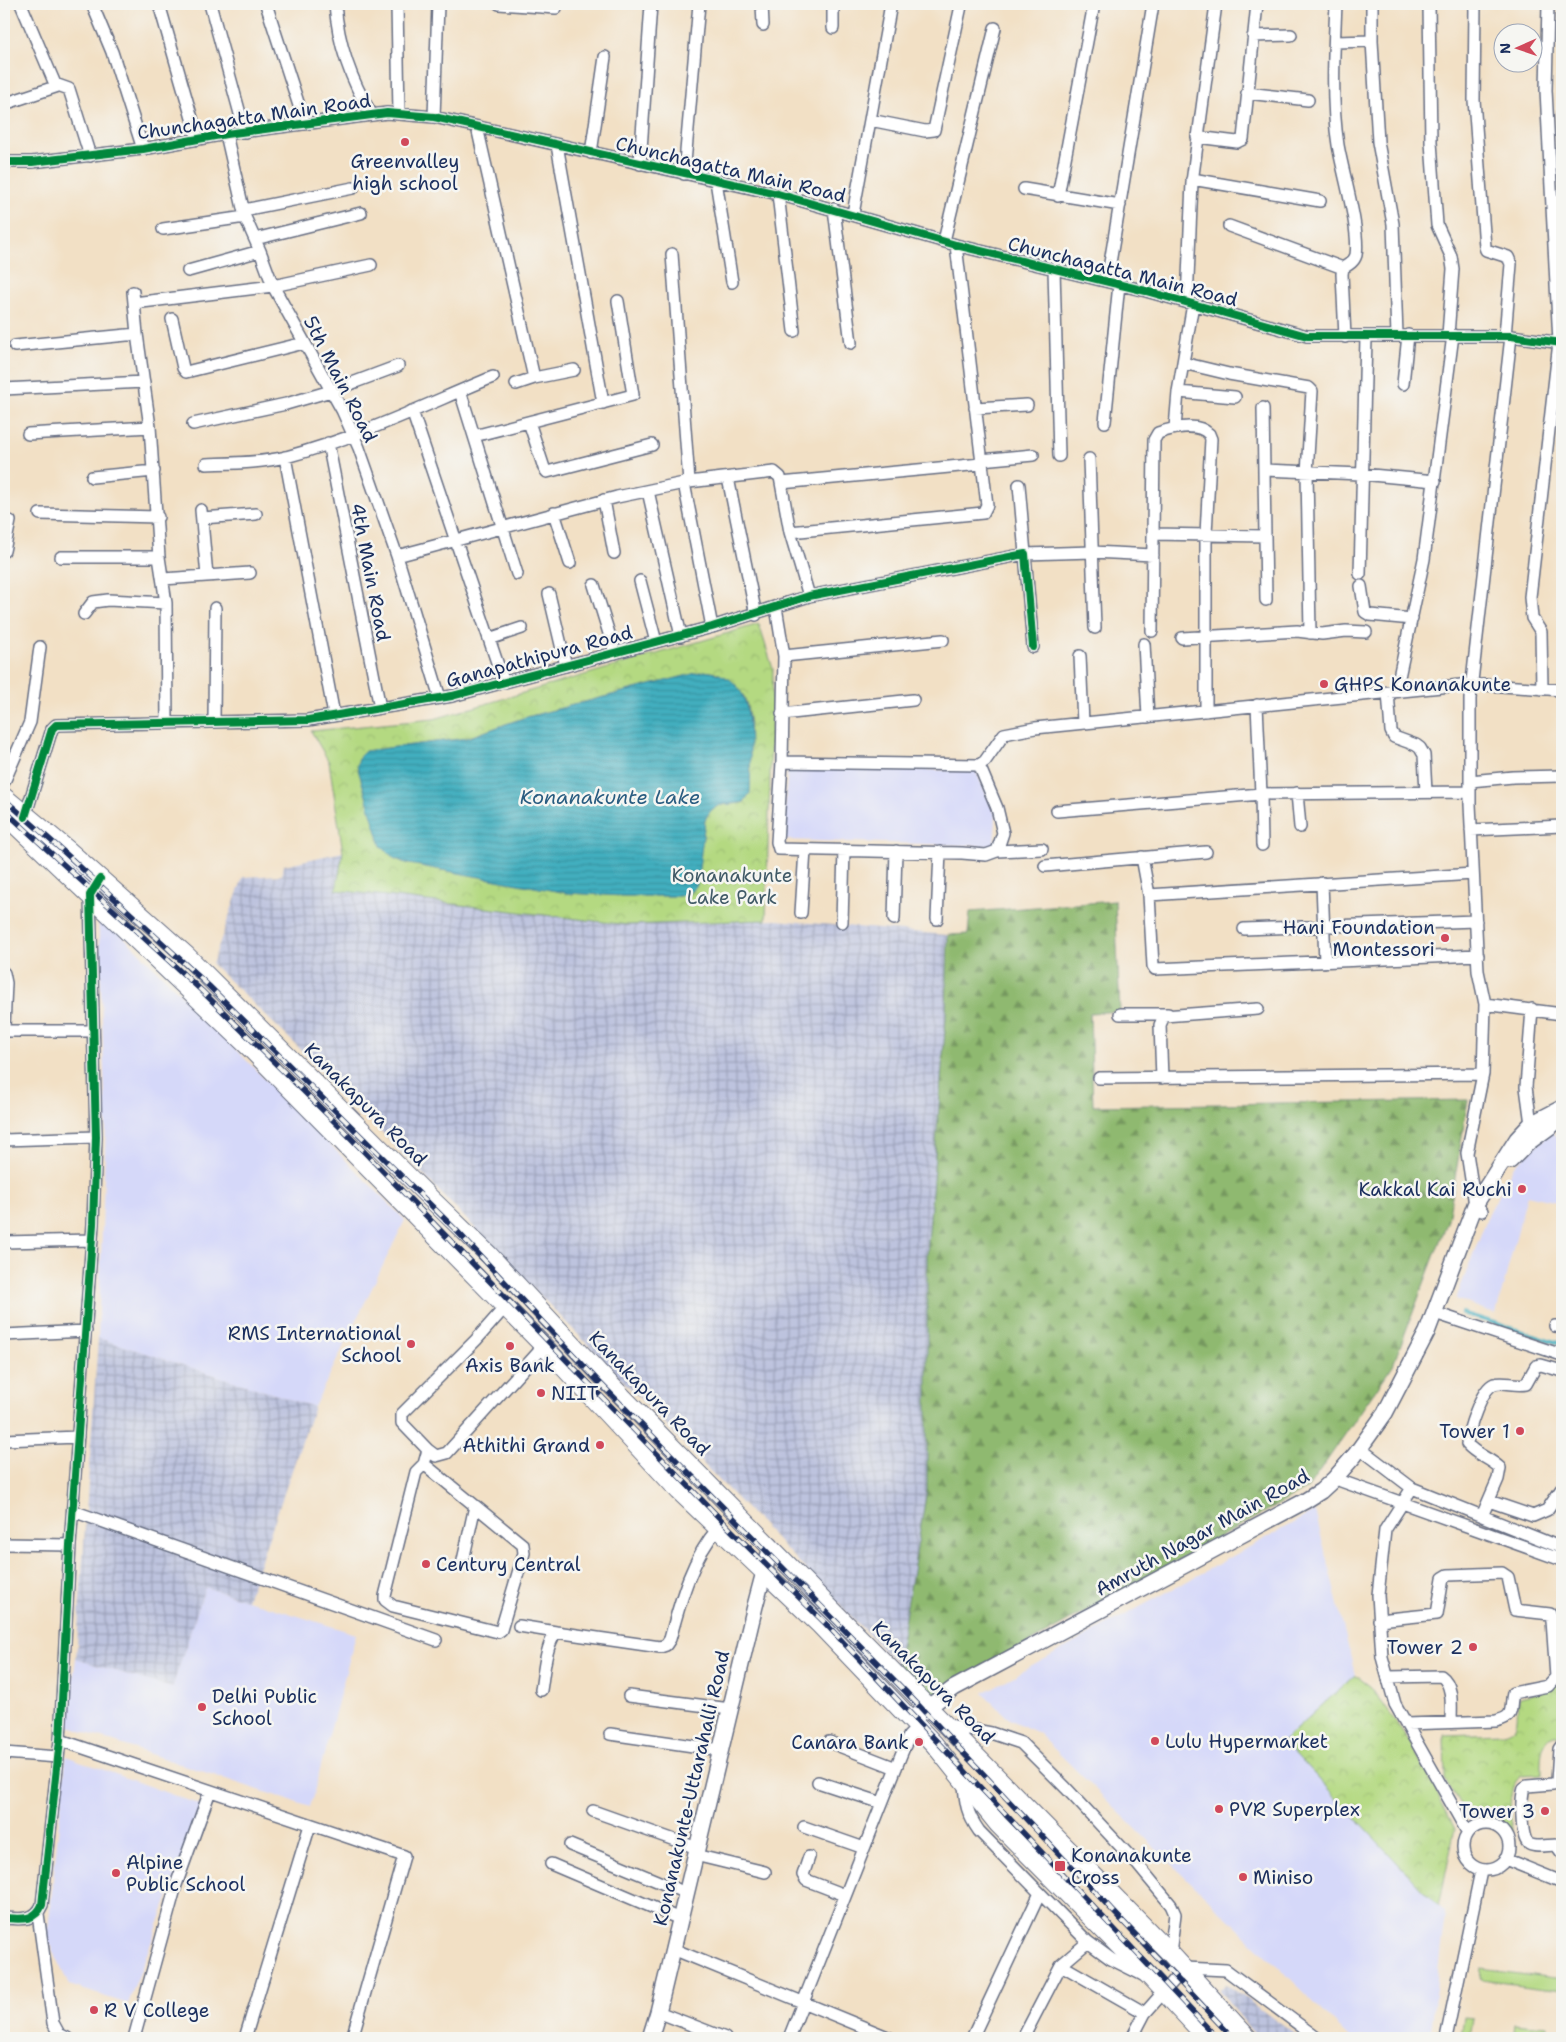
<svg xmlns="http://www.w3.org/2000/svg" width="1566" height="2042" viewBox="0 0 1566 2042" font-family="'Shantell Sans',sans-serif">
<style>
.built{fill:#d5d8f9}
.industrial{fill:url(#industrial-grid)}
.green{fill:#b4d981;stroke:#688470}
.forest{fill:url(#forest-firs);stroke:#557466}
.park{fill:url(#park-crowns);stroke:#688470;fill-rule:evenodd}
.water{fill:url(#water-rules);stroke:#2e6f8e}
.lines{fill:none;stroke-linecap:round;stroke-linejoin:round}
.stream{stroke:#42afbf;stroke-width:4}
.minor-casing{stroke:#666d82;stroke-width:14}
.major-casing{stroke:#666d82;stroke-width:18}
.highway-casing{stroke:#666d82;stroke-width:20}
.minor{stroke:#fff;stroke-width:11}
.major{stroke:#fff;stroke-width:15}
.highway{stroke:#fff;stroke-width:18}
.rail-casing{stroke:#1b2f5e;stroke-width:5.5}
.rail{stroke:#f6f6f2;stroke-width:4;stroke-dasharray:11;stroke-linecap:butt}
.cycleway-casing{stroke:#f6f6f2;stroke-width:11}
.cycleway{stroke:#00873e;stroke-width:8}
.poi-dot{fill:#d1495b;stroke:#f6f6f2;stroke-width:2}
.labels{text-anchor:middle;stroke-width:5;stroke-linejoin:round;paint-order:stroke}
.street-label{font-size:19px;fill:#1b2f5e;stroke:#f6f6f2}
.poi-label{font-size:19px;fill:#1b2f5e;stroke:#f6f6f2;text-anchor:start}
.park-label{font-size:19px;fill:#415a67;stroke:#f6f6f2}
.water-label{font-size:20px;font-style:italic;fill:#295c80;stroke:#f6f6f2}
</style>
<defs>
<pattern id="industrial-grid" width="8" height="8" patternUnits="userSpaceOnUse" patternTransform="scale(1.25)"><rect width="8" height="8" fill="#bdc3de"/><path d="M0 4h8M4 0v8" fill="none" stroke="#999fb7"/></pattern>
<pattern id="forest-firs" width="22" height="20" patternUnits="userSpaceOnUse" patternTransform="scale(1.25)"><rect width="22" height="20" fill="#8fb96f"/><path d="M5 1l3.5 6h-7zM16 11l3.5 6h-7z" fill="#74975e"/></pattern>
<pattern id="park-crowns" width="20" height="18" patternUnits="userSpaceOnUse" patternTransform="scale(1.25)"><rect width="20" height="18" fill="#b4d981"/><path d="M2 6a3 3 0 1 1 6 0M12 15a3 3 0 1 1 6 0" fill="none" stroke="#9abb72"/></pattern>
<pattern id="water-rules" width="6" height="5" patternUnits="userSpaceOnUse" patternTransform="scale(1.25)"><rect width="6" height="5" fill="#42afbf"/><path d="M0 2.5h6" fill="none" stroke="#368f9e"/></pattern>
</defs>
<rect width="100%" height="100%" fill="#f6f6f2"/>
<filter id="ink" filterUnits="userSpaceOnUse"><feTurbulence type="fractalNoise" baseFrequency=".02" numOctaves="2"/><feDisplacementMap in="SourceGraphic" scale="10" xChannelSelector="R" yChannelSelector="G"/><feConvolveMatrix kernelMatrix="1 2 1 2 8 2 1 2 1" color-interpolation-filters="sRGB"/></filter>
<filter id="wash" filterUnits="userSpaceOnUse"><feTurbulence type="fractalNoise" baseFrequency=".0096" numOctaves="4" result="noise"/><feDisplacementMap in="SourceGraphic" scale="20" xChannelSelector="R" yChannelSelector="G"/><feGaussianBlur stdDeviation="1.12" result="paint"/><feColorMatrix in="noise" values="0 0 0 0 0 0 0 0 0 0 0 0 0 0 0 0 0 1.4 0 .05"/><feComposite in="paint" operator="in"/></filter>
<g filter="url(#wash)">
<rect width="100%" height="100%" fill="#f2e0c5"/>
<path class="built" d="M 788,766 L 976,771 L 996,816 L 994,846 L 783,840 Z
M 98,911 L 405,1220 L 314,1407 L 98,1338 L 106,1126 Z
M 1553,1131 L 1562,1148 L 1562,1203 L 1527,1195 L 1496,1314 L 1456,1299 L 1489,1213 L 1514,1166 Z
M 1315,1511 L 1355,1675 L 1284,1741 L 1445,1913 L 1430,2038 L 1350,2038 L 1038,1733 L 1011,1720 L 983,1693 Z
M 205,1587 L 356,1634 L 310,1807 L 66,1726 L 76,1659 L 172,1688 Z
M 66,1756 L 203,1806 L 128,2004 L 69,1985 L 47,1939 Z"/>
<path class="industrial" d="M 343,852 L 336,890 L 628,925 L 776,920 L 948,935 L 946,1018 L 927,1255 L 927,1490 L 897,1664 L 318,1066 L 212,964 L 243,877 L 282,875 L 284,865 Z
M 98,1338 L 314,1407 L 247,1600 L 205,1587 L 172,1688 L 76,1659 Z
M 1226,1984 L 1300,2038 L 1257,2038 L 1219,1990 Z"/>
<path class="green" d="M 1482,1968 L 1562,1979 L 1562,1990 L 1481,1980 Z
M 1464,2017 L 1473,2018 L 1470,2038 L 1461,2038 Z
M 1515,2023 L 1546,2026 L 1545,2038 L 1513,2038 Z"/>
<path class="forest" d="M 1115,901 L 1120,1011 L 1090,1013 L 1093,1106 L 1468,1100 L 1448,1220 L 1393,1365 L 1308,1488 L 930,1698 L 897,1664 L 927,1490 L 927,1255 L 946,1018 L 948,935 L 968,934 L 970,912 Z"/>
<path class="park" d="M 759,624 L 773,669 L 766,920 L 628,925 L 336,890 L 343,852 L 329,762 L 311,731 L 434,719 ZM 704,671 L 718,673 L 744,696 L 747,705 L 750,724 L 744,802 C 726,807 715,799 705,820 L 695,888 L 688,894 L 679,896 L 624,896 L 567,893 L 402,862 L 365,751 L 467,738 L 523,718 Z
M 1559,1658 L 1562,1658 L 1562,1735 C 1539,1736 1541,1758 1541,1775 L 1521,1776 C 1505,1789 1512,1815 1512,1834 C 1500,1819 1485,1812 1466,1814 L 1445,1780 L 1444,1735 L 1503,1733 C 1525,1727 1513,1711 1520,1697 L 1544,1691 Z
M 1355,1675 L 1371,1687 L 1410,1742 L 1455,1828 L 1439,1907 L 1283,1741 Z"/>
<path class="water" d="M 704,671 C 749,675 749,712 750,747 C 750,762 751,778 750,793 L 744,802 C 726,807 715,799 705,820 L 697,885 L 688,894 L 679,896 L 624,896 L 567,893 L 409,864 L 395,859 L 381,846 L 357,766 L 359,757 L 365,751 L 467,738 L 523,718 Z"/>
<g class="lines">
<path class="stream" d="M 1462,1313 L 1562,1344"/>
</g>
</g>
<g filter="url(#ink)">
<g class="lines">
<defs>
<path id="minor" d="M 21,4 L 55,84 L 69,89 L 90,156
M 92,4 L 112,52 L 143,149
M 159,4 L 198,139
M 210,4 L 245,132
M 266,4 L 305,124
M 335,4 C 338,44 351,81 372,115
M 397,4 L 399,114
M 499,4 L 556,8
M 762,4 L 763,25
M 833,4 L 833,28
M 1336,4 C 1334,49 1331,101 1338,145 C 1343,174 1360,229 1356,255 C 1354,262 1348,265 1343,268 L 1342,274 L 1345,337
M 1372,4 L 1372,41 L 1378,142 L 1393,224 L 1397,335
M 1429,4 L 1431,142 L 1437,225 L 1451,256 L 1453,269 L 1448,335
M 1475,4 L 1474,100 L 1485,247 L 1486,250 L 1508,257 L 1511,264 L 1505,336
M 1253,36 L 1291,35
M 1335,42 L 1372,41
M 1247,93 L 1308,100
M 4,104 L 58,86
M 434,117 L 438,4
M 870,120 L 925,131 L 934,130 L 961,6
M 477,127 L 534,378 L 516,384
M 226,134 L 245,217 L 260,251 L 273,286 L 342,410 L 359,448 L 397,556 L 440,698
M 1197,137 L 1237,142 L 1243,139 L 1257,4
M 557,145 L 603,403
M 591,153 L 605,57
M 4,162 L 32,162 L 143,149 L 226,134 L 387,113 L 434,117 L 778,194 L 956,245 L 1146,291 L 1307,336 L 1511,336 L 1562,343
M 640,164 L 651,4
M 684,174 L 699,4
M 1192,179 L 1320,201
M 716,181 L 732,282
M 1024,189 L 1120,205
M 778,194 L 794,331
M 1058,196 L 1094,4
M 834,209 L 851,343
M 244,210 L 353,188
M 853,214 L 891,4
M 1229,226 L 1343,268
M 163,229 L 245,217
M 255,239 L 361,213
M 944,241 L 995,28
M 672,254 L 689,482
M 1054,269 L 1059,456
M 188,271 L 260,251
M 1107,281 L 1153,4
M 133,292 L 137,334
M 1187,302 L 1192,182 L 1216,4
M 134,303 L 273,286 L 371,265
M 172,319 L 183,368 L 186,372 L 304,343
M 15,346 L 137,334 L 150,427 L 159,557 L 166,603 L 167,723
M 1183,363 L 1229,374 L 1309,388 L 1312,391 L 1307,473 L 1310,633
M 534,378 L 574,370
M 1403,384 L 1408,335
M 4,389 L 144,382
M 460,391 L 517,574
M 1178,392 L 1235,397
M 975,408 L 1027,405
M 412,411 L 504,683
M 529,422 L 544,468 L 547,472 L 652,445
M 1105,422 L 1119,284
M 193,424 L 286,404 L 331,391 L 398,366
M 1175,428 L 1178,392 L 1193,304
M 28,434 L 150,427
M 474,436 L 633,395 L 618,301
M 328,443 L 380,708
M 285,457 L 334,715
M 1089,459 L 1095,628
M 981,460 L 1033,455
M 206,464 C 232,463 261,463 286,457 C 357,438 425,405 493,377
M 1264,470 L 1361,474 L 1435,481
M 92,477 L 154,471
M 728,478 L 756,615
M 684,483 L 712,627
M 781,483 L 981,464
M 1019,485 L 1025,554 L 1093,552 L 1153,555
M 648,491 L 681,636
M 604,500 L 614,553
M 201,510 L 207,576
M 554,513 L 570,563
M 40,514 L 158,517
M 202,518 L 256,514
M 790,532 L 983,513 L 987,505 L 956,245
M 1153,534 L 1265,536 L 1263,408
M 1265,536 L 1266,600
M 4,551 L 10,521
M 397,556 L 617,497 L 689,482 L 774,472 L 780,477 L 790,532 L 809,596
M 61,557 L 159,557
M 1360,574 L 1366,338
M 163,579 L 250,573
M 640,581 L 656,642
M 594,585 L 615,653
M 1361,586 L 1365,612 L 1370,615 L 1412,619
M 549,594 L 566,666
M 776,607 L 784,656 L 782,762 L 777,842 L 779,849 L 962,853 L 986,855 L 997,851 L 1003,833 L 997,808 L 979,765
M 84,614 L 93,602 L 108,600 L 166,603
M 1152,631 L 1154,440 L 1158,433 C 1173,428 1198,422 1209,434 L 1211,439 L 1206,534 L 1206,711
M 1182,638 L 1297,631 L 1322,634 L 1346,631 L 1366,632
M 489,639 L 522,628
M 1144,644 L 1148,717
M 784,656 L 943,640
M 1080,656 L 1083,723
M 1542,689 L 1541,632 L 1532,618 L 1530,597 L 1559,342 L 1546,90 L 1548,4
M 1396,691 L 1424,559 L 1453,335
M 1388,692 L 1391,731 L 1394,737 L 1416,745 L 1420,748 L 1424,755 L 1426,792
M 1257,705 L 1261,794 L 1262,845
M 782,714 L 913,700
M 214,721 L 215,608
M 782,762 L 979,765 L 985,761 L 1004,734 L 1035,728 L 1471,684 L 1562,690
M 1470,781 L 1513,777 L 1562,776
M 4,782 L 30,722 L 40,647
M 1297,793 L 1300,827
M 1057,811 L 1261,794 L 1469,792
M 25,817 L 52,729 L 56,725 L 308,720 L 452,696 L 712,627 L 809,596 L 1025,554 L 1033,647
M 1471,830 L 1562,826
M 997,851 L 1042,849
M 1142,857 L 1149,895 L 1153,966 L 1155,969 L 1478,955
M 1045,866 L 1206,852
M 1322,883 L 1325,962
M 1149,895 L 1473,874
M 801,913 L 805,850
M 894,919 L 896,851
M 937,919 L 940,852
M 842,922 L 844,850
M 1244,929 L 1476,921
M 4,973 L 6,983 L 4,1027
M 1485,1004 L 1562,1014
M 1120,1014 L 1168,1014
M 4,1031 L 92,1031
M 1099,1078 L 1483,1074
M 1162,1078 L 1160,1025 L 1164,1016 L 1258,1009
M 1531,1124 L 1526,1087 L 1532,1009
M 4,1140 L 96,1137
M 1482,1211 L 1475,1205 L 1467,1153 L 1483,1074 L 1485,1004 L 1478,971 L 1470,804 L 1470,699 L 1511,336
M 4,1242 L 92,1240
M 1441,1315 L 1562,1355
M 1555,1326 L 1562,1327
M 4,1335 L 86,1331
M 4,1440 L 78,1437
M 428,1450 L 436,1456 L 447,1453 L 544,1346
M 1366,1453 L 1412,1488 L 1562,1548
M 424,1464 L 416,1472 L 385,1596 L 385,1600 L 393,1606 L 498,1632 L 501,1630 L 524,1553 L 523,1545 L 424,1464 L 428,1450 L 402,1423 L 402,1414 L 476,1340 L 506,1306
M 1341,1481 L 1562,1560
M 1412,1488 L 1385,1530 L 1378,1595 L 1382,1657 L 1395,1704 L 1468,1833
M 1489,1501 L 1533,1516 L 1547,1510 L 1562,1488
M 73,1511 L 436,1640
M 1482,1516 L 1498,1479 L 1500,1468 C 1490,1458 1476,1455 1467,1444 C 1468,1431 1481,1389 1494,1384 C 1504,1381 1515,1386 1526,1384 L 1536,1366 L 1541,1365 L 1562,1371
M 4,1544 L 70,1545
M 462,1565 L 475,1506
M 1379,1620 L 1437,1614 L 1443,1578 L 1448,1575 L 1502,1573 L 1508,1577 L 1515,1610 L 1550,1614 L 1552,1620 L 1556,1677 L 1548,1686 L 1513,1693 C 1509,1710 1516,1716 1496,1721 L 1406,1724
M 519,1626 L 556,1632
M 1388,1677 L 1441,1676 C 1454,1685 1451,1707 1451,1722
M 541,1690 C 544,1672 545,1648 556,1632 L 660,1647 L 666,1645 L 670,1639 C 681,1599 691,1560 718,1528
M 629,1696 L 730,1709
M 948,1725 L 991,1733 L 1021,1743 L 1066,1788 L 1138,1865 L 1171,1905 L 1175,1914 L 1170,1953
M 610,1734 L 721,1750
M 60,1740 L 404,1856 L 352,2038
M 829,1742 L 896,1768
M 1562,1745 L 1559,1749 L 1557,1781 L 1553,1784 L 1527,1786 L 1524,1788 C 1521,1798 1520,1839 1529,1844 C 1536,1848 1548,1845 1556,1845 L 1562,1853
M 4,1753 L 58,1757
M 818,1782 L 882,1803
M 964,1783 C 965,1803 967,1814 979,1831 L 1088,1942 L 1111,1959 L 1143,1975
M 593,1811 L 697,1848
M1463 1847a23 23 0 1 1 46 0a23 23 0 1 1-46 0Z
M 804,1827 L 864,1848
M 570,1845 L 686,1893
M 695,1855 L 765,1872
M 809,1857 L 803,1875 L 806,1880 L 845,1895
M 1505,1859 L 1562,1882
M 551,1864 L 680,1919
M 38,1914 L 53,2023 L 59,2034 L 67,2038
M 4,1918 C 19,1919 35,1922 42,1905 L 60,1740 L 70,1545 L 93,1224 L 96,1137 L 90,895 L 100,879
M 673,1949 L 890,2038
M 1061,1965 L 1145,2013 L 1185,1968 L 1226,1970 L 1317,2038
M 658,2012 L 725,2038
M 134,2038 L 176,1885 L 210,1791
M 245,2038 L 310,1825
M 789,2038 L 901,1755 L 909,1736 L 918,1727
M 972,2038 L 1040,1893
M 1023,2038 L 1061,1965 L 1088,1942
M 1132,2038 L 1145,2013
M 1446,2038 L 1481,1871"/>
<path id="major" d="M 1510,1161 L 1529,1142 L 1562,1118
M 911,1720 L 954,1688 L 1305,1501 L 1321,1491 L 1335,1478 L 1355,1455 L 1385,1413 L 1427,1332 L 1475,1205 L 1517,1139 L 1531,1124 L 1562,1108
M 650,2038 L 658,2012 L 755,1606 L 771,1546"/>
<path id="highway" d="M 4,797 L 69,851 L 187,956 L 428,1196 L 489,1255 L 598,1372 L 1170,1953 L 1248,2038
M 4,814 L 251,1049 L 544,1346 L 679,1491 L 820,1625 L 934,1744 L 998,1824 L 1153,1980 L 1207,2038"/>
</defs>
<use href="#minor" class="minor-casing"/>
<use href="#major" class="major-casing"/>
<use href="#highway" class="highway-casing"/>
<use href="#minor" class="minor"/>
<use href="#major" class="major"/>
<use href="#highway" class="highway"/>
<defs>
<path id="rail" d="M 4,799 L 64,852 L 209,986 L 455,1229 L 598,1381 L 905,1691 L 1233,2038
M 4,810 L 202,991 L 343,1130 L 732,1531 L 826,1624 L 1217,2038"/>
</defs>
<use href="#rail" class="rail-casing"/>
<use href="#rail" class="rail"/>
<defs>
<path id="cycleway" d="M 4,162 L 32,162 L 143,149 L 226,134 L 387,113 L 434,117 L 778,194 L 956,245 L 1146,291 L 1307,336 L 1511,336 L 1562,343
M 25,817 L 52,729 L 56,725 L 308,720 L 452,696 L 712,627 L 809,596 L 1025,554 L 1033,647
M 4,1918 C 19,1919 35,1922 42,1905 L 60,1740 L 70,1545 L 93,1224 L 96,1137 L 90,895 L 100,879"/>
</defs>
<use href="#cycleway" class="cycleway-casing"/>
<use href="#cycleway" class="cycleway"/>
</g>
</g>
<g class="poi-dot">
<circle cx="405" cy="142" r="5"/>
<circle cx="1324" cy="684" r="5"/>
<circle cx="1445" cy="938" r="5"/>
<circle cx="1522" cy="1189" r="5"/>
<circle cx="411" cy="1344" r="5"/>
<circle cx="510" cy="1346" r="5"/>
<circle cx="541" cy="1393" r="5"/>
<circle cx="1520" cy="1431" r="5"/>
<circle cx="600" cy="1445" r="5"/>
<circle cx="426" cy="1564" r="5"/>
<circle cx="1473" cy="1647" r="5"/>
<circle cx="202" cy="1707" r="5"/>
<circle cx="1155" cy="1741" r="5"/>
<circle cx="919" cy="1742" r="5"/>
<circle cx="1219" cy="1809" r="5"/>
<circle cx="1545" cy="1811" r="5"/>
<rect x="1054" y="1860" width="12" height="12" rx="2.5"/>
<circle cx="116" cy="1873" r="5"/>
<circle cx="1243" cy="1877" r="5"/>
<circle cx="94" cy="2010" r="5"/>
</g>
<g class="labels">
<g class="street-label">
<text transform="translate(254 116) rotate(-8)" y="7">Chunchagatta Main Road</text>
<text transform="translate(731 169) rotate(13)" y="7">Chunchagatta Main Road</text>
<text transform="translate(1123 271) rotate(14)" y="7">Chunchagatta Main Road</text>
<text transform="translate(341 379) rotate(63)" y="7">5th Main Road</text>
<text transform="translate(371 572) rotate(79)" y="7">4th Main Road</text>
<text transform="translate(539 656) rotate(-15)" y="7">Ganapathipura Road</text>
<text transform="translate(366 1104) rotate(45)" y="7">Kanakapura Road</text>
<text transform="translate(650 1393) rotate(46)" y="7">Kanakapura Road</text>
<text transform="translate(1202 1532) rotate(-29)" y="7">Amruth Nagar Main Road</text>
<text transform="translate(934 1682) rotate(45)" y="7">Kanakapura Road</text>
<text transform="translate(691 1788) rotate(-77)" y="7">Konanakunte-Uttarahalli Road</text>
</g>
<g class="poi-label">
<text x="405" y="168" text-anchor="middle">Greenvalley<tspan x="405" dy="22">high school</tspan></text>
<text x="1334" y="691">GHPS Konanakunte</text>
<text x="1435" y="934" text-anchor="end">Hani Foundation<tspan x="1435" dy="22">Montessori</tspan></text>
<text x="1512" y="1196" text-anchor="end">Kakkal Kai Ruchi</text>
<text x="401" y="1340" text-anchor="end">RMS International<tspan x="401" dy="22">School</tspan></text>
<text x="510" y="1372" text-anchor="middle">Axis Bank</text>
<text x="551" y="1400">NIIT</text>
<text x="1510" y="1438" text-anchor="end">Tower 1</text>
<text x="590" y="1452" text-anchor="end">Athithi Grand</text>
<text x="436" y="1571">Century Central</text>
<text x="1463" y="1654" text-anchor="end">Tower 2</text>
<text x="212" y="1703">Delhi Public<tspan x="212" dy="22">School</tspan></text>
<text x="1165" y="1748">Lulu Hypermarket</text>
<text x="909" y="1749" text-anchor="end">Canara Bank</text>
<text x="1229" y="1816">PVR Superplex</text>
<text x="1535" y="1818" text-anchor="end">Tower 3</text>
<text x="1071" y="1862">Konanakunte<tspan x="1071" dy="22">Cross</tspan></text>
<text x="126" y="1869">Alpine<tspan x="126" dy="22">Public School</tspan></text>
<text x="1253" y="1884">Miniso</text>
<text x="104" y="2017">R V College</text>
</g>
<g class="park-label">
<text x="732" y="882">Konanakunte<tspan x="732" dy="22">Lake Park</tspan></text>
</g>
<g class="water-label">
<text x="610" y="804">Konanakunte Lake</text>
</g>
</g>
<rect width="1566" height="2042" fill="none" stroke="#f6f6f2" stroke-width="20"/>
<g transform="translate(1518 48) rotate(268)"><circle r="24" fill="#f6f6f2" stroke="#9ea6b7"/>
<path d="M0-4L9 19L0 12L-9 19Z" fill="#d1495b"/>
<text y="-8" font-size="14" font-weight="bold" text-anchor="middle" fill="#1b2f5e">N</text>
</g>
</svg>
